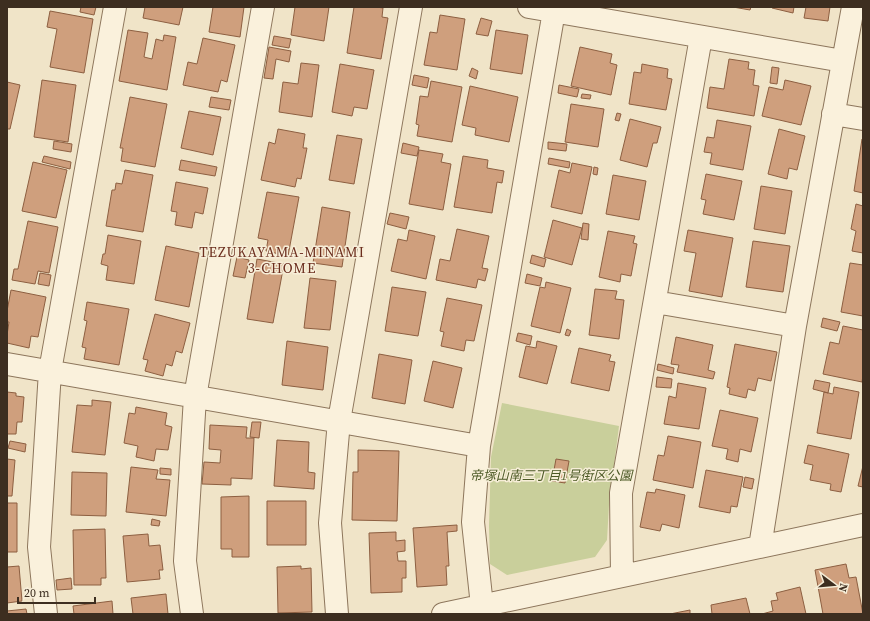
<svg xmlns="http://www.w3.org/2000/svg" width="870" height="621" viewBox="0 0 870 621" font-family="'Source Serif 4','Noto Sans JP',serif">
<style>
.green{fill:#c9cf9b}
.building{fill:#cf9f7d;stroke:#8d5f41}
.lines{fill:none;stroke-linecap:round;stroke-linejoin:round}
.minor-casing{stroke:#8d765c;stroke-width:24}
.minor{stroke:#faf1dc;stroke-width:22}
.labels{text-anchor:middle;stroke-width:3;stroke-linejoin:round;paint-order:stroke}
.park-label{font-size:13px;font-style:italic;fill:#4d5a26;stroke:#f7eed8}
.neighbourhood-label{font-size:14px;letter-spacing:1px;fill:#6b2e1e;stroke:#f7eed8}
</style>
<rect width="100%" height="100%" fill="#f0e4c8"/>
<path class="green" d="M 502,403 L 619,426 L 609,505 L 607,540 L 595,557 L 507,575 L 490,564 L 489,526 L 491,457 Z"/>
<path class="building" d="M 81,7 L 96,7 L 94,15 L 80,12 Z
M 145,7 L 183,7 L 179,25 L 143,18 Z
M 213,7 L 244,7 L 240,37 L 209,32 Z
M 295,7 L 329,7 L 324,41 L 291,35 Z
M 354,7 L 377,7 L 383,8 L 382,17 L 388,18 L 381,59 L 347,53 Z
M 733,7 L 751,7 L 750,10 Z
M 772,7 L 794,7 L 793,13 L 772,8 Z
M 806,7 L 830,7 L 828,21 L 804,18 Z
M 50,11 L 93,19 L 84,73 L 50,67 L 57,29 L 47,27 Z
M 440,15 L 465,19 L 457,70 L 424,65 L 430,32 L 437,33 Z
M 481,18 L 492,21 L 488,36 L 476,34 Z
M 128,30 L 148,33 L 144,57 L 152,59 L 156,39 L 163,41 L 164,35 L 176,37 L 167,90 L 119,81 Z
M 496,30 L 528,35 L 522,74 L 490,69 Z
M 274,36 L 291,39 L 289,48 L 272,45 Z
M 203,38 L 235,45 L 227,82 L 221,80 L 218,92 L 183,85 L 188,62 L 197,64 Z
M 269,47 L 291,51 L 289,62 L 276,59 L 273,79 L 264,78 Z
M 580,47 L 612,54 L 610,63 L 617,65 L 611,95 L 571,86 Z
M 729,59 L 749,62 L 748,69 L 755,70 L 753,85 L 759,86 L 754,116 L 707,108 L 710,87 L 724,89 Z
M 301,63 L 319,65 L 312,117 L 279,112 L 283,82 L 298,84 Z
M 340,64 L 374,70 L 367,109 L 354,107 L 352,116 L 332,112 Z
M 642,64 L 668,69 L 667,78 L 672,79 L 666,110 L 629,104 L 634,72 L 641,73 Z
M 772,67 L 779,68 L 777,84 L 770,83 Z
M 472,68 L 478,71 L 476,79 L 469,76 Z
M 414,75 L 429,78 L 427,88 L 412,85 Z
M 42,80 L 76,85 L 68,142 L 34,137 Z
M 785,80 L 811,86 L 801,125 L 762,116 L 769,87 L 783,90 Z
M 431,81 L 462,87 L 452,142 L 417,136 L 419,125 L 416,124 L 420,96 L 428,97 Z
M 7,82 L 20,85 L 10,129 L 7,129 Z
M 559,85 L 579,89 L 577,97 L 558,93 Z
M 470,86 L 518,97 L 509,142 L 475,135 L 476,128 L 462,125 Z
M 582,94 L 591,95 L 590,99 L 581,98 Z
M 130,97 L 167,104 L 155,167 L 121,161 L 123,148 L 120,148 Z
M 211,97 L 231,100 L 229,110 L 209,107 Z
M 571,104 L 604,109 L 598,147 L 565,142 Z
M 189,111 L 221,117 L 213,155 L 181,148 Z
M 617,113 L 621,114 L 619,121 L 615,120 Z
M 630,119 L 661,127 L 657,143 L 653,143 L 647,167 L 620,160 Z
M 717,120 L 751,126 L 743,170 L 710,164 L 712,153 L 704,152 L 707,137 L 714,138 Z
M 278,129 L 305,134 L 303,148 L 307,148 L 301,179 L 297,178 L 295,187 L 261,180 L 269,142 L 275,144 Z
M 779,129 L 805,136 L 797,170 L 789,168 L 787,179 L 768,174 Z
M 337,135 L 362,139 L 354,184 L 329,180 Z
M 862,139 L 863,140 L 863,193 L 854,191 Z
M 54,141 L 72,144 L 71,152 L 53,149 Z
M 548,142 L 567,144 L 566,151 L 548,149 Z
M 403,143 L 419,147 L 417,156 L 401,153 Z
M 419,150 L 443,154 L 441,162 L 451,164 L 443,210 L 409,204 Z
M 44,156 L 71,162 L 70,169 L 42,162 Z
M 463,156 L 488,160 L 487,168 L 504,171 L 502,183 L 497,182 L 492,213 L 454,207 Z
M 549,158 L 570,162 L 569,168 L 548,164 Z
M 181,160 L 217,167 L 215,176 L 179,170 Z
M 33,162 L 67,170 L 56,218 L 22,211 Z
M 572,163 L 592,167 L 582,214 L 551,207 L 559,170 L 570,173 Z
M 594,167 L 598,168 L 597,175 L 593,174 Z
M 125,170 L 153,175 L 143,232 L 106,226 L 112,190 L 115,190 L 116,183 L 122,184 Z
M 706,174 L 742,181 L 734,220 L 703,214 L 706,200 L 701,199 Z
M 613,175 L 646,181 L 639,220 L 606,214 Z
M 176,182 L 208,188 L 203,214 L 195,212 L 192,228 L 175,225 L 177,212 L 171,211 Z
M 761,186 L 792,191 L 785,234 L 754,229 Z
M 267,192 L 299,197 L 288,256 L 266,251 L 268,240 L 258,238 Z
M 856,204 L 863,206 L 863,253 L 852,251 L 856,231 L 851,229 Z
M 322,207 L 350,212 L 342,267 L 313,263 Z
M 390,213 L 409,217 L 406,229 L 387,224 Z
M 553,220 L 582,228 L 572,265 L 544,257 Z
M 28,221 L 58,227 L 49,273 L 38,271 L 35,284 L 12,280 L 14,269 L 18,269 Z
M 583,223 L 589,224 L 588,240 L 581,239 Z
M 457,229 L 489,236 L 482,268 L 488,269 L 485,281 L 478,279 L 476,288 L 436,280 L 440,259 L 450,261 Z
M 409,230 L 435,236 L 426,279 L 391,271 L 398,239 L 407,241 Z
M 688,230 L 733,238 L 722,297 L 689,291 L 696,253 L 684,251 Z
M 608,231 L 635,236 L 633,243 L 637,244 L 631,276 L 621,274 L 620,282 L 599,277 Z
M 108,235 L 141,241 L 134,284 L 106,280 L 108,266 L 101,264 L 103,254 L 105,254 Z
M 753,241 L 790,246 L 783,292 L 746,287 Z
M 166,246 L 199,253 L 189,307 L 155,300 Z
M 532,255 L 546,259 L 544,267 L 530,263 Z
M 237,257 L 249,260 L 245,278 L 233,276 Z
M 257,259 L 284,264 L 273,323 L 247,319 Z
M 850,263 L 863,265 L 863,316 L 841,312 Z
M 40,273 L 51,275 L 49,286 L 38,284 Z
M 527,274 L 542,278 L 540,286 L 525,283 Z
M 310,278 L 336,281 L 330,330 L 304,328 Z
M 546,282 L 571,288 L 560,333 L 531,326 L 540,287 L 545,288 Z
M 392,287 L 426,292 L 418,336 L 385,331 Z
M 595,289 L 617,291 L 615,299 L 624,300 L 619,339 L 589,335 Z
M 11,290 L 46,297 L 38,337 L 31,336 L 29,348 L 7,343 L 7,335 L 9,322 L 7,322 L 7,311 Z
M 447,298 L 482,305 L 474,341 L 466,340 L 464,351 L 441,346 L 444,332 L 440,331 Z
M 87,302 L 129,309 L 119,365 L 84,359 L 86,348 L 82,347 L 87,321 L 84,320 Z
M 155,314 L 190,323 L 182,353 L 176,351 L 172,366 L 166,364 L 163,376 L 145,371 L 148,360 L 143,359 Z
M 823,318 L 840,322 L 837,331 L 821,327 Z
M 843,326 L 863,330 L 863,376 L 862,382 L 823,374 L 830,342 L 839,344 Z
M 567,329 L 571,331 L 569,336 L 565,335 Z
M 518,333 L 532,336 L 530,345 L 516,341 Z
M 676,337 L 713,345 L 708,370 L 715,372 L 713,379 L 677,372 L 679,365 L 671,364 Z
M 287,341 L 328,347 L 323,390 L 282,385 Z
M 537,341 L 557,346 L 547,384 L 519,377 L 526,346 L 536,348 Z
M 735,344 L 777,352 L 771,381 L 758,378 L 755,391 L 748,389 L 746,398 L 729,394 L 730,388 L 727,387 Z
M 579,348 L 611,355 L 609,361 L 615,362 L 609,391 L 571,383 Z
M 379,354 L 412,360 L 405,404 L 372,398 Z
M 433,361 L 462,368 L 453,408 L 424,401 Z
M 658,364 L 674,368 L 673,374 L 657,370 Z
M 657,377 L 672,379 L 671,388 L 656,387 Z
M 815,380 L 830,383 L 828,393 L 813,389 Z
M 678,383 L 706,388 L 699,429 L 664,424 L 669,396 L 676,398 Z
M 834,387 L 859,392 L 851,439 L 817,433 L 824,392 L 833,394 Z
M 7,392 L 16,393 L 16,396 L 24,397 L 22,422 L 17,422 L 16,434 L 7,434 Z
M 92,400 L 111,402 L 105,455 L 72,452 L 77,405 L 92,406 Z
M 136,407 L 167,413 L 165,425 L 172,427 L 168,450 L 156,449 L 154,461 L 136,457 L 138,446 L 124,443 L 129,413 L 135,414 Z
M 720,410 L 758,418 L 751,452 L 740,449 L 738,462 L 726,459 L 728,449 L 712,446 Z
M 252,422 L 261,422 L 259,438 L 250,437 Z
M 210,425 L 247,427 L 246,438 L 254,438 L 252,479 L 231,478 L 231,485 L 202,484 L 204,462 L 220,463 L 221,450 L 209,449 Z
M 668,436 L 701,442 L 693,488 L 653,480 L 658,455 L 664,456 Z
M 277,440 L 309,442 L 308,472 L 315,473 L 314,489 L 274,486 Z
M 10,441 L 26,444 L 25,452 L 8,448 Z
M 808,445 L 849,454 L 841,492 L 830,490 L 831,484 L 810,480 L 813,465 L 804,463 Z
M 358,450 L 399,451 L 397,521 L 352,520 L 353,472 L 358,472 Z
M 7,459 L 15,460 L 12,496 L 7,496 Z
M 556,459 L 569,461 L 565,483 L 552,481 Z
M 863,466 L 863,487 L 858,486 Z
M 131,467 L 158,470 L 156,479 L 170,480 L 166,516 L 126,512 Z
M 160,468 L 171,469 L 171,475 L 160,474 Z
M 706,470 L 743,477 L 737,507 L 731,506 L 730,513 L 699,507 Z
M 72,472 L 107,473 L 106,516 L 71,515 Z
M 745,477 L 754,479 L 752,489 L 743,487 Z
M 656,489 L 685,495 L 679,528 L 662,524 L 660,531 L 640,527 L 647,492 L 655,493 Z
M 249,496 L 249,557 L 232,557 L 232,549 L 221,549 L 221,497 Z
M 267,501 L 306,501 L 306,545 L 267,545 Z
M 7,503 L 17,503 L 17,552 L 7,552 Z
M 152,519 L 160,521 L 159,526 L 151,525 Z
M 457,525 L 457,531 L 447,532 L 449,566 L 446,566 L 447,585 L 417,587 L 413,528 Z
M 105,529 L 106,578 L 101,578 L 101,585 L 74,585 L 73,530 Z
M 396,532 L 396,541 L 405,540 L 405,551 L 397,552 L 398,561 L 406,561 L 406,578 L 402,578 L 402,592 L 371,593 L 369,533 Z
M 148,534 L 149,546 L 160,545 L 163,570 L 159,570 L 160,579 L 127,582 L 123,536 Z
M 846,564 L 849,578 L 856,577 L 863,614 L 823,614 L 815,570 Z
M 19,566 L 22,601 L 7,603 L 7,567 Z
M 301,566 L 301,569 L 311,568 L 312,612 L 278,613 L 277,567 Z
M 71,578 L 72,589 L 57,590 L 56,580 Z
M 800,587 L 806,614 L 762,614 L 773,611 L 771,601 L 778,600 L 776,593 Z
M 166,594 L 168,614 L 133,614 L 131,598 Z
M 746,598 L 750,614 L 712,614 L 711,605 Z
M 112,601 L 113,614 L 74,614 L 73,606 Z
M 26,609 L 27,614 L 7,614 L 7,611 Z
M 690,610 L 690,614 L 670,614 Z"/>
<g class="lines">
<defs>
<path id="minor" d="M 529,7 L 843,61
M 833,114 L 863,119
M 655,302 L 795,326
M 7,364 L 479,446
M 760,547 L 795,326 L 853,7
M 622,576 L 621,493 L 701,37
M 46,614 L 39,547 L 50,371 L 115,7
M 192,614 L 185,561 L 195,397 L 263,7
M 337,614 L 330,523 L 339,421 L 411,7
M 443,614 L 863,525
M 485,614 L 482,606 L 473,522 L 479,446 L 554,11"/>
</defs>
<use href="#minor" class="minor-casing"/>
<use href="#minor" class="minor"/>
</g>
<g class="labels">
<g class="park-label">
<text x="551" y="480">帝塚山南三丁目1号街区公園</text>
</g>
<g class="neighbourhood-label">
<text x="282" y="257">TEZUKAYAMA-MINAMI<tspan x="282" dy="16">3-CHOME</tspan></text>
</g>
</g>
<rect width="870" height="621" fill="none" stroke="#3d2e20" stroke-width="16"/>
<g transform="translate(834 585) rotate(106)" stroke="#f7eed8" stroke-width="3" paint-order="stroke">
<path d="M0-3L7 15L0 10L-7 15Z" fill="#3d2e20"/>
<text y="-6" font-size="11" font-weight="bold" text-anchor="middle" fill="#3d2e20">N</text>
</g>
<path d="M18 597v6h77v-6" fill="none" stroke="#3d2e20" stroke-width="2"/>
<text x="24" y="597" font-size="12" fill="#3d2e20" stroke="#f7eed8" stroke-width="3" paint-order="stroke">20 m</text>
</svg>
